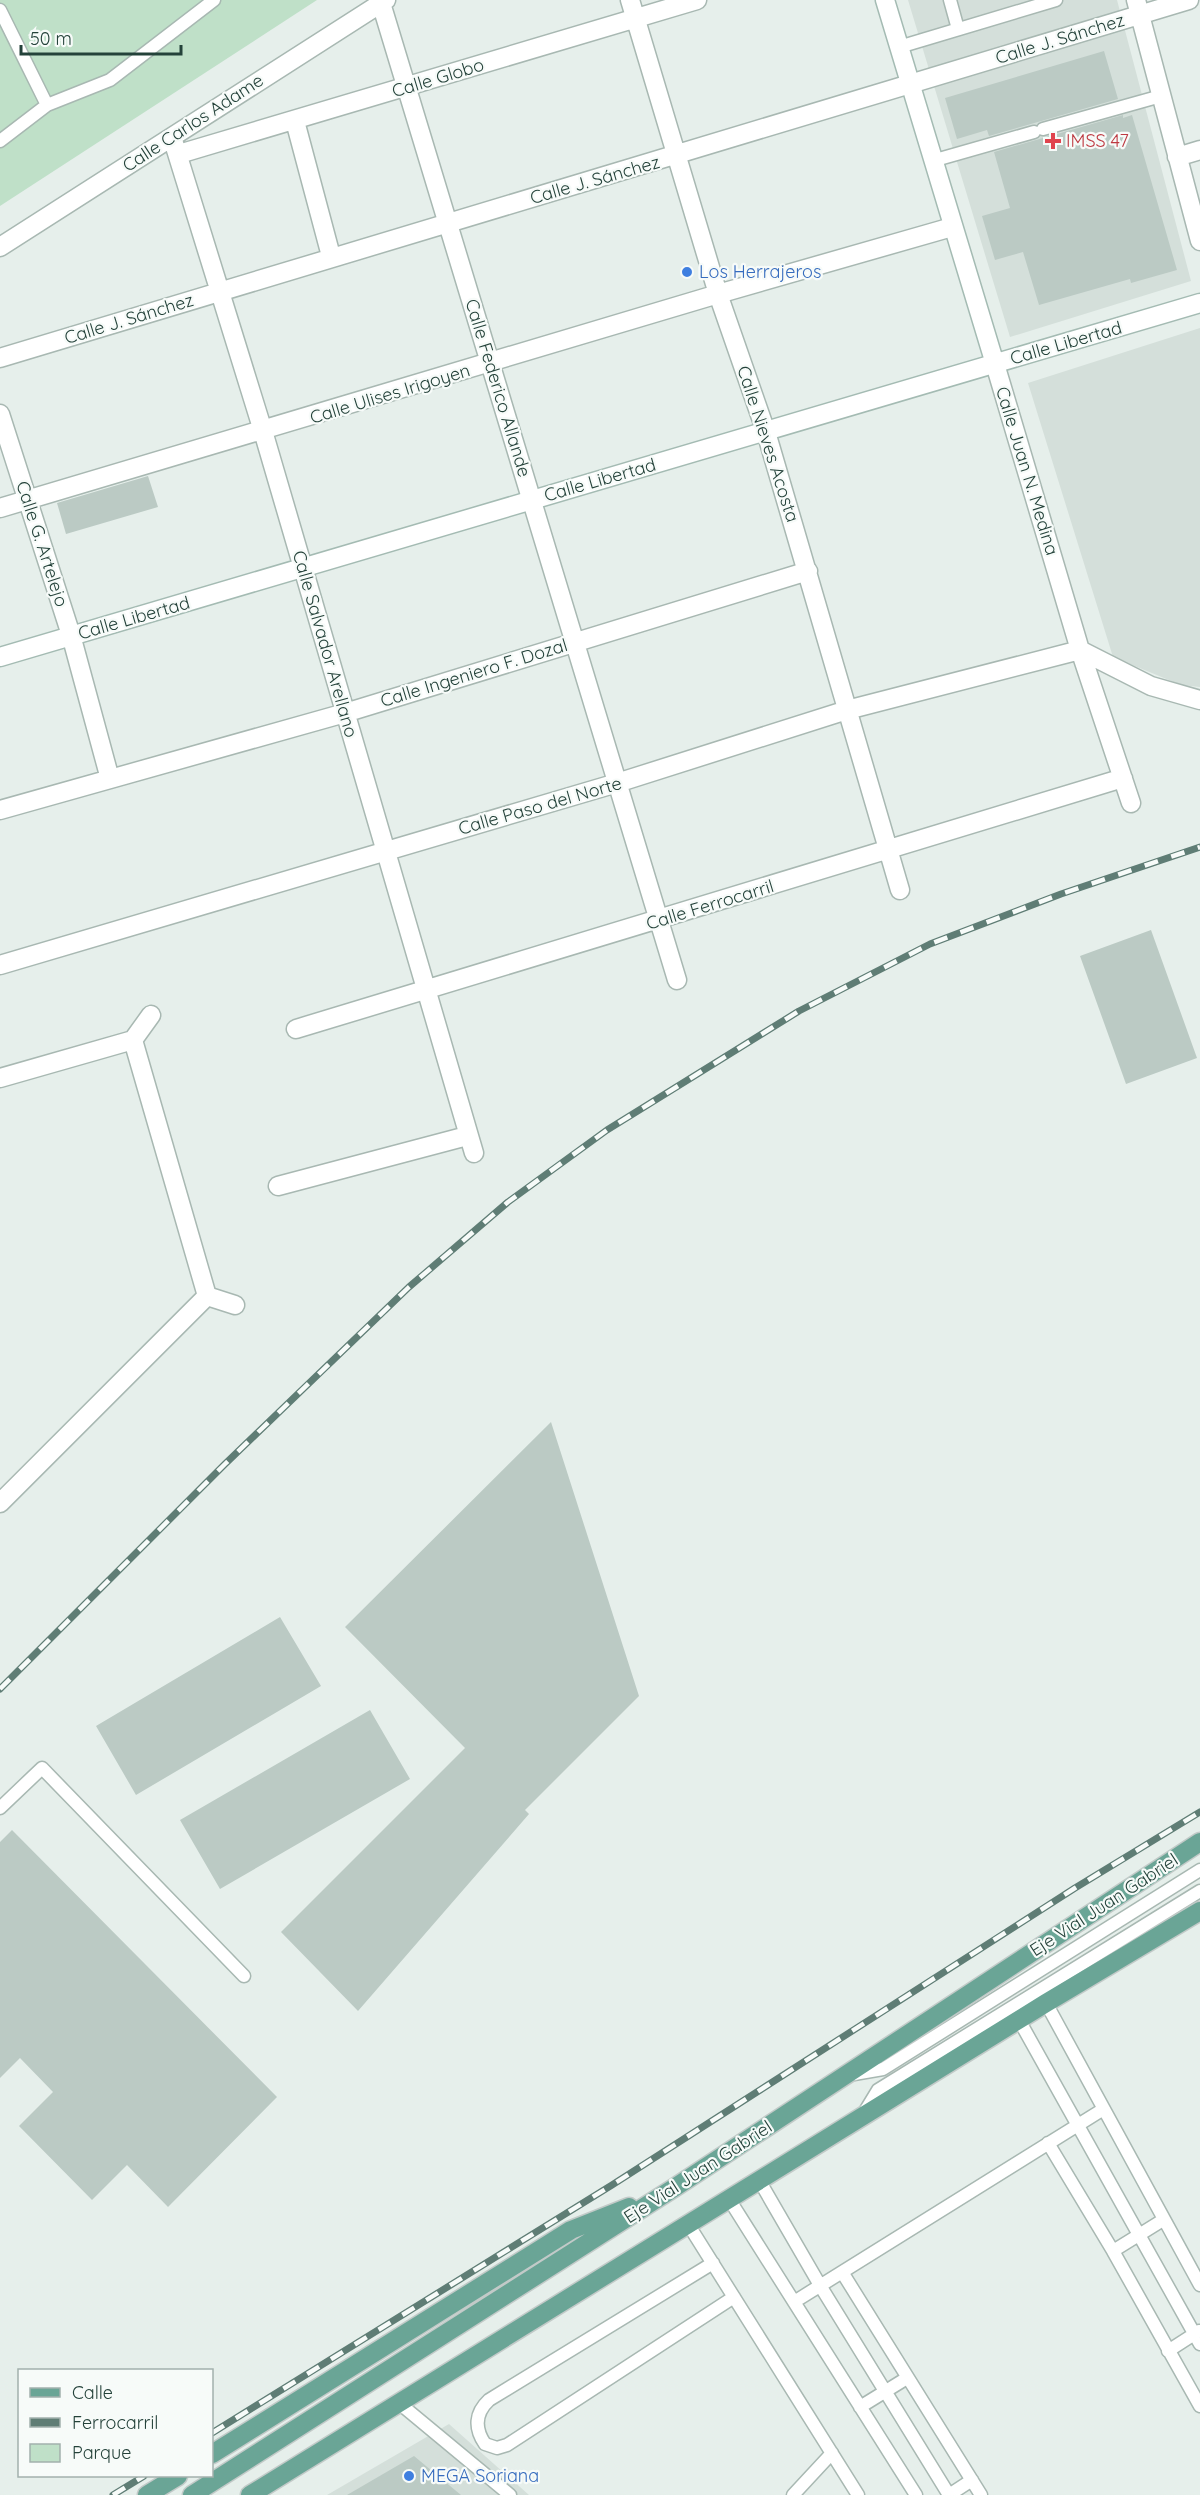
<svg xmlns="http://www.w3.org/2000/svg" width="1200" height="2495" viewBox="0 0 1200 2495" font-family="Quicksand,sans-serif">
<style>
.built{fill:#d4dfda}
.green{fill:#bfe0c8}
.building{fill:#bbcac4}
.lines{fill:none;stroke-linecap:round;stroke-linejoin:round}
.lane-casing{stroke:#a8b8b2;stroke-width:15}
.street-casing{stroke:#a8b8b2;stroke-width:21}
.secondary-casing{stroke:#a4bbb3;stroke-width:21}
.primary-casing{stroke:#c2cac8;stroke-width:21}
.lane{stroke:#fff;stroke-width:12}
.street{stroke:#fff;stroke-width:18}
.secondary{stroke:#fff;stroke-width:18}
.primary{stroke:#6aa596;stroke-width:18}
.rail-casing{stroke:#5f7d75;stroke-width:7}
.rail{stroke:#f7fbf9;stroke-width:4.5;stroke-dasharray:14;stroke-linecap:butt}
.health-dot{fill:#e0444e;stroke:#f7fbf9;stroke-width:2}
.shop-dot{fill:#3f7fe0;stroke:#f7fbf9;stroke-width:2}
.labels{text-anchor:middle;stroke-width:4.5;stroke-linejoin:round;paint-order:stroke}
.street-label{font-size:18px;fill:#24423a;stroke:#f7fbf9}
.health-label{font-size:18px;fill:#be3a42;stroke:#f7fbf9;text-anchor:start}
.shop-label{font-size:18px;fill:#366cbe;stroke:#f7fbf9;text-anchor:start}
</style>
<rect width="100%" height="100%" fill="#e6efeb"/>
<path class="built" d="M 908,0 L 1117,0 L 1191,281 L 1010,337 Z
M 1200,328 L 1200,687 L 1181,685 L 1113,657 L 1028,383 Z
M 449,2424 L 529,2495 L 327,2495 Z"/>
<path class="green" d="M 0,0 L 317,0 L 0,206 Z"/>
<path class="building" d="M 1104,51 L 1118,99 L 989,136 L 987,130 L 957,139 L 945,98 Z
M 1123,115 L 1123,118 L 1132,115 L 1177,270 L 1131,283 L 1130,279 L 1039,305 L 1023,252 L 995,260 L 982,216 L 1010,208 L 994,152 Z
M 148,476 L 158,507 L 66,534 L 57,503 Z
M 1151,930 L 1197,1058 L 1126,1084 L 1080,956 Z
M 551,1422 L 639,1696 L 525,1810 L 529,1814 L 358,2011 L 281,1932 L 465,1748 L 345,1627 Z
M 280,1617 L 321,1686 L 136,1795 L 96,1726 Z
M 370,1710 L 410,1779 L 220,1889 L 180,1820 Z
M 12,1830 L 277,2097 L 168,2207 L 127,2165 L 92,2200 L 19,2126 L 53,2092 L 20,2058 L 0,2078 L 0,1842 Z
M 414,2456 L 461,2495 L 347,2495 Z"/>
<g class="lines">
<defs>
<path id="lane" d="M 950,0 L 958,29
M 0,10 L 47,105
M 899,47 L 1056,0
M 1043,129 L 1161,96
M 0,141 L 47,105 L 110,80 L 214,0
M 932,161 L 1034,132
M 0,1808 L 42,1768 L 244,1976
M 1046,2003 L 1200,2285
M 1019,2020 L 1200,2344
M 854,2074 L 883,2069 L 1200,1870
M 864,2113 L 878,2090 L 1200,1891
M 1048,2143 L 1113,2251 L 1200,2406
M 759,2180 L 821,2287 L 949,2495
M 729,2199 L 916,2495
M 688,2224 L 858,2495
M 1113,2251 L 1163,2220
M 713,2263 L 489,2400 C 475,2413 474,2428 485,2444 L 497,2448 L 507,2445 L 734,2297
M 842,2272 L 981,2495
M 794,2302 L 1102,2110
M 1168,2351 L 1199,2331
M 399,2403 L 510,2495
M 860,2407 L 907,2378
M 793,2495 L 832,2453
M 949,2495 L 972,2480"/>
<path id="street" d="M 630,0 L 718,294 L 766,432 L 900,890
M 1136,0 L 1200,241
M 381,3 L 677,980
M 295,121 L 331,256
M 172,137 L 263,431 L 474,1153
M 179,154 L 697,0
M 1177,157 L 1200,150
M 0,247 L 386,0
M 0,358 L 1189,0
M 995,364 L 1080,650 L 1131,803
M 0,414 L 71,635 L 110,779
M 0,508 L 718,294 L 952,227
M 0,810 L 345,713 L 808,571
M 0,965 L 617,783 L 847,710 L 1080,650 L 1151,686 L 1200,700
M 296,1029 L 1123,778
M 133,1040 L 207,1296
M 133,1040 L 151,1015
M 0,1078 L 133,1040
M 278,1186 L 467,1136
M 207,1296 L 235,1305
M 0,1503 L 207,1296"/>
<path id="secondary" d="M 885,0 L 995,364
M 0,657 L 1200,303"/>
<path id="primary" d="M 212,2454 L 571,2230 L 629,2207
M 147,2495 L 178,2476
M 192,2495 L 677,2186 L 1200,1842
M 250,2495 L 1046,2003 L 1200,1911"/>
</defs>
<use href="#lane" class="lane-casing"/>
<use href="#street" class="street-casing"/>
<use href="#secondary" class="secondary-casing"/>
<use href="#primary" class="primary-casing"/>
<use href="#lane" class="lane"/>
<use href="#street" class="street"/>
<use href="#secondary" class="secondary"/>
<use href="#primary" class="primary"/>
<defs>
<path id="rail" d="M 0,1689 L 225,1464 L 409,1287 L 508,1202 L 607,1130 L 799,1011 L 930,944 L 1061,894 L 1200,847
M 212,2433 L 612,2185 L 1075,1888 L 1200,1812
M 113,2495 L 144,2476"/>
</defs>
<use href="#rail" class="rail-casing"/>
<use href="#rail" class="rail"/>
</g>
<path class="health-dot" d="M1050 132h6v6h6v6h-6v6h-6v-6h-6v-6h6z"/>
<g class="shop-dot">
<circle cx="687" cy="272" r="6"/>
<circle cx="409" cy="2476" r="6"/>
</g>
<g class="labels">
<g class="street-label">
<text transform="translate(1060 39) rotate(-17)" y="6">Calle J. Sánchez</text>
<text transform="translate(438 78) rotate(-17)" y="6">Calle Globo</text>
<text transform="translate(193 123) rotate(-33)" y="6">Calle Carlos Adame</text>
<text transform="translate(595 180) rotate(-16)" y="6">Calle J. Sánchez</text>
<text transform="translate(129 319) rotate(-17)" y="6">Calle J. Sánchez</text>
<text transform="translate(1066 343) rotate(-16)" y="6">Calle Libertad</text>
<text transform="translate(498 388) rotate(73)" y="6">Calle Federico Allande</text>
<text transform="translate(390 394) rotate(-17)" y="6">Calle Ulises Irigoyen</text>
<text transform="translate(768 444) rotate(72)" y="6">Calle Nieves Acosta</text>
<text transform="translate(1027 471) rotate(73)" y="6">Calle Juan N. Medina</text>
<text transform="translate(600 480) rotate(-16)" y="6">Calle Libertad</text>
<text transform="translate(42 544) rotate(72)" y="6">Calle G. Artelejo</text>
<text transform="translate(134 618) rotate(-16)" y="6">Calle Libertad</text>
<text transform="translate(325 644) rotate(74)" y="6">Calle Salvador Arellano</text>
<text transform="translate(474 673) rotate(-17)" y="6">Calle Ingeniero F. Dozal</text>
<text transform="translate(540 806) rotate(-16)" y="6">Calle Paso del Norte</text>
<text transform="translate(710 905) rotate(-17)" y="6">Calle Ferrocarril</text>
<text transform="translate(1104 1905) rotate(-33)" y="6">Eje Vial Juan Gabriel</text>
<text transform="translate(698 2172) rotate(-33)" y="6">Eje Vial Juan Gabriel</text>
</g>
<g class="health-label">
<text x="1066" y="147">IMSS 47</text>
</g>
<g class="shop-label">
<text x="699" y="278">Los Herrajeros</text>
<text x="421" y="2482">MEGA Soriana</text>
</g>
</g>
<rect x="18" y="2369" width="195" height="108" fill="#f7fbf9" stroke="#a3b1ad" stroke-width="1.5"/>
<rect x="30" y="2388" width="30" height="9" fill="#6aa596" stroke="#a3b1ad" stroke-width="1.5"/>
<text x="72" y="2399" font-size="18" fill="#24423a">Calle</text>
<rect x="30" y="2418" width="30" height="9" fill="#5f7d75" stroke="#a3b1ad" stroke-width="1.5"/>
<text x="72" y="2429" font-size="18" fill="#24423a">Ferrocarril</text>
<rect x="30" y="2444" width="30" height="18" fill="#bfe0c8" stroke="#a3b1ad" stroke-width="1.5"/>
<text x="72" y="2459" font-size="18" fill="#24423a">Parque</text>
<path d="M21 45v9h160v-9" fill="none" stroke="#24423a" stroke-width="3"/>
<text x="30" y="45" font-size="18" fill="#24423a" stroke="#f7fbf9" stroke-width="4.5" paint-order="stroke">50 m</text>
</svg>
